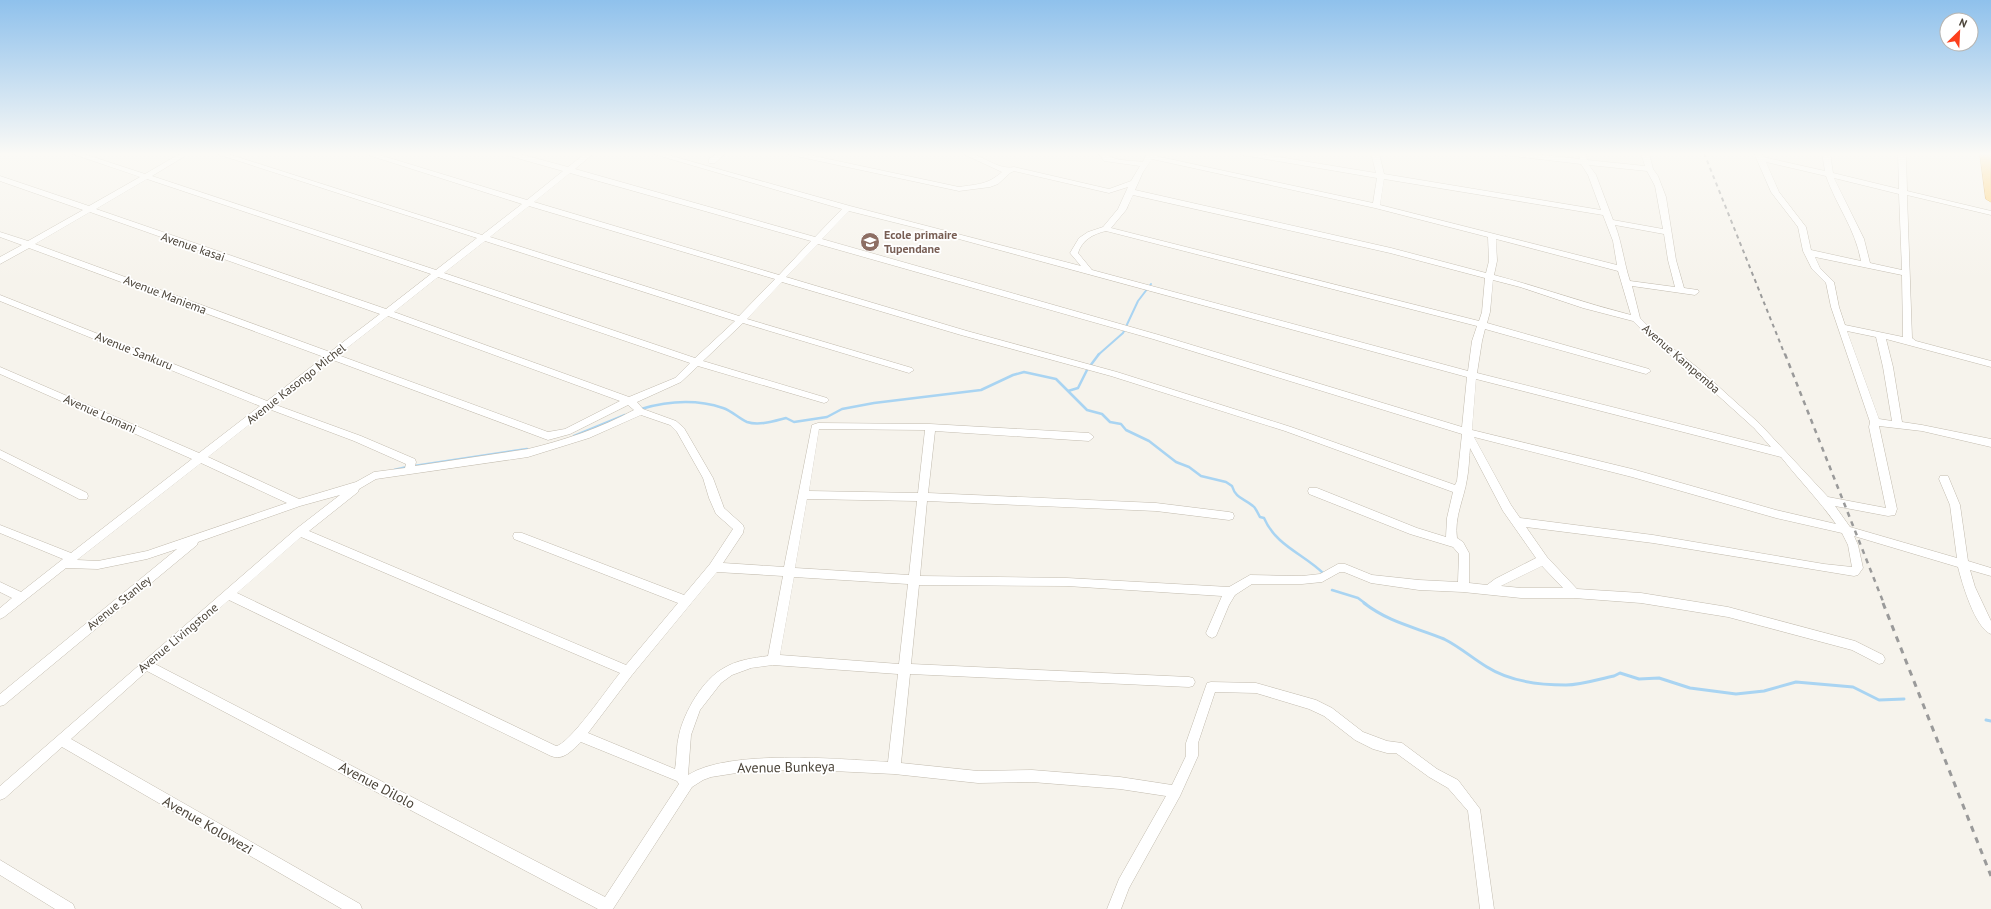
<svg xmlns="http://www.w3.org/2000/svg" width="1991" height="909" viewBox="0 0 1991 909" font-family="'PT Sans',sans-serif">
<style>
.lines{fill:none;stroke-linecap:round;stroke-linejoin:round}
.stream-far2{stroke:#a9d4f2;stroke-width:2}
.stream-far1{stroke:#a9d4f2;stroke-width:2.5}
.stream{stroke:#a9d4f2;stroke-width:3}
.minor-casing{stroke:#c2bbae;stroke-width:1}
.highway-casing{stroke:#e0a43c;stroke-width:1}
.minor{fill:#fff;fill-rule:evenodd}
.highway{fill:#ffcf6e;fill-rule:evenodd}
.rail-far2{stroke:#9a9a9a;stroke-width:2;stroke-dasharray:4 4;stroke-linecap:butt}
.rail-far1{stroke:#9a9a9a;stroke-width:2.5;stroke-dasharray:5 5;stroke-linecap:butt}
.rail{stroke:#9a9a9a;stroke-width:3;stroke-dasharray:6 6;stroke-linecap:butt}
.labels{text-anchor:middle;stroke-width:3.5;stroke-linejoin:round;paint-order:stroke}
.education-label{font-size:12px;font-weight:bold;fill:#785e54;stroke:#fff;text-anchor:start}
.street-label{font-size:12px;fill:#4b4439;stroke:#fff}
.near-street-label{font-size:14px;fill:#4b4439;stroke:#fff}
</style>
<rect width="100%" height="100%" fill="#f6f3ec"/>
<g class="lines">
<path class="stream-far2" d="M 1098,355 L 1123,333 L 1138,301 L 1151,284"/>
<path class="stream-far1" d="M 1068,391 L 1078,388 L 1087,370 L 1099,354
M 641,409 C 668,401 696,399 723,408 C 732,411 738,418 747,422 C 759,426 774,421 786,418 L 794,422 L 827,417 L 842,409 L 874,403 L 981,390 L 1013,375 L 1024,372 L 1056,379 L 1087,410 L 1102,414 L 1110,422 L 1121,424 L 1126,430 L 1149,441 L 1176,462 L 1189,467 L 1201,476 L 1226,482 L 1232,486 C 1236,499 1244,498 1253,506 C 1256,508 1258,514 1260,517 L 1264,518 C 1276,546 1304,554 1324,574
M 574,436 L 625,415
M 414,466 L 527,449
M 394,470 L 407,467
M 1332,590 L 1358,598 L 1366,604"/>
<path class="stream" d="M 1364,603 C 1390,623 1415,627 1444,639 C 1460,647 1472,658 1487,667 C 1509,681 1540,685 1566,685 C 1582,685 1599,679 1614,676 L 1620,673 L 1639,679 L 1659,678 L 1690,688 L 1736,694 L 1764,691 L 1796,682 L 1853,687 L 1879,700 L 1904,699
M 1986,720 L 1991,721"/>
<defs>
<path id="minor" d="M 70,153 L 81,153 L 145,174 L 181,153 L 190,153 L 152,176 L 436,270 L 477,238 L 214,153 L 225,153 L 482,235 L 522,204 L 362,153 L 373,153 L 527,200 L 563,171 L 506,155 L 505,153 L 516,153 L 568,167 L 586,153 L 594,153 L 575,169 L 815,237 L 842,209 L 650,153 L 661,153 L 850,206 L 1081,266 L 1070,253 L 1079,238 L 1088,232 L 1103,227 L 1118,209 L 1128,187 L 1109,193 L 1014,171 L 1010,173 L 998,184 L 990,187 L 959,191 L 791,155 L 787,153 L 800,153 L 959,187 C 978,184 987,185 1002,172 L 961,153 C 980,151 996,171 1014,167 L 1109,189 L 1131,181 L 1140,166 L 1104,161 L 1098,153 L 1106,153 C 1114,162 1131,160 1143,162 L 1147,153 L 1155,153 L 1155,155 L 1160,157 L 1373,203 L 1377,178 L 1242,155 L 1238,153 L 1254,153 L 1376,173 L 1371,153 L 1379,153 L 1384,174 L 1601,210 L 1588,175 L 1581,164 L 1505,155 L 1501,153 L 1523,153 L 1580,159 L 1578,153 L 1586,153 L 1587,160 L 1645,166 L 1641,153 L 1649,153 L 1653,169 L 1658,176 L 1666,197 L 1676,260 L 1684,288 L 1698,290 L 1699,292 L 1695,295 L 1632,286 L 1640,318 L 1661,339 L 1698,368 L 1760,424 L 1828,497 L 1886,508 L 1869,427 L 1870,422 L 1831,307 L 1826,283 L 1812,269 L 1803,251 L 1798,227 L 1771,192 L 1754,153 L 1762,153 L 1763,157 L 1825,171 L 1822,153 L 1830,153 L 1833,173 L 1899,189 L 1898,153 L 1906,153 L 1907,191 L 1991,211 L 1991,215 L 1907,195 L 1912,338 L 1916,341 L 1991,361 L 1991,367 L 1886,339 L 1893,367 L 1902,422 L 1922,425 L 1991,439 L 1991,447 L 1922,431 L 1879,426 L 1897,509 L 1895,515 L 1888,516 L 1835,506 L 1850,527 L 1957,558 L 1950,505 L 1939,479 L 1940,476 L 1948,476 L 1960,505 L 1968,561 L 1991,568 L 1991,576 L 1970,570 L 1975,587 L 1991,621 L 1991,634 C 1975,628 1962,583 1958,567 L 1854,536 L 1858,545 L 1863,568 L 1858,575 L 1854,576 L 1653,543 L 1526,527 L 1547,557 L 1577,589 L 1641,593 L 1728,607 L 1855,641 L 1883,655 L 1885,659 L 1883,663 L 1879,664 L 1852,650 L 1728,617 L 1641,603 L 1574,598 L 1521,598 L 1463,592 L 1419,590 L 1371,583 L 1344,572 L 1340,572 L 1322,582 L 1302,584 L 1252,584 L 1235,595 L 1229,605 L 1216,636 L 1212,638 L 1208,636 L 1206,633 L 1222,596 L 1067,586 L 919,585 L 911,664 L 1189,677 L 1193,678 L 1195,682 L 1193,686 L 1189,687 L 910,674 L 901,763 L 978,771 L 1032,770 L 1120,777 L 1172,785 L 1186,756 L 1186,743 L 1207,683 L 1211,682 L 1256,683 L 1316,700 L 1332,708 L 1363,732 L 1387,741 L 1402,743 L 1437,769 L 1458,780 L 1480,809 L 1494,909 L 1480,909 L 1468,811 L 1448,788 L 1429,777 L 1396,753 L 1387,753 L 1373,749 L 1355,740 L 1324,716 L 1309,709 L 1256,693 L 1215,692 L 1198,743 L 1198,756 L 1180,796 L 1129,888 L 1121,909 L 1107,909 L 1119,879 L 1166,796 L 1120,789 L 1032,782 L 978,783 L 894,774 L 812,770 L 749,771 L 711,777 L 703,780 L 692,787 L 613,909 L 598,909 L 147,671 L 71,739 L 360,904 L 362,909 L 342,909 L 62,747 L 5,798 L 0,800 L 0,786 L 296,529 L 340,495 L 300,506 L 198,542 L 197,545 L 4,705 L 0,706 L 0,694 L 177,549 L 147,559 L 98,569 L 66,568 L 4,617 L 0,619 L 0,608 L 12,598 L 0,592 L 0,582 L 21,592 L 63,559 L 0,533 L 0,525 L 71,553 L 192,459 L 0,374 L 0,367 L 199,453 L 260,406 L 0,301 L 0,295 L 267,401 L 324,357 L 29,248 L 0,264 L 0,257 L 22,245 L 0,237 L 0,232 L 28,241 L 83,210 L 0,181 L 0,176 L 89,206 L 140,177 ZM 1152,159 L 1375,208 L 1488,237 L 1489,261 L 1486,273 L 1391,248 L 1135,190 L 1143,172 ZM 1766,162 L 1826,176 C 1837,207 1855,228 1861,261 L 1811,250 L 1806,227 L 1779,192 ZM 1589,165 L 1647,171 L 1655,186 L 1663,229 L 1613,220 L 1596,175 ZM 570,173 L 811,241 L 779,275 L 534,202 ZM 1834,178 L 1899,194 L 1902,270 L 1870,263 L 1864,239 ZM 147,179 L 431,274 L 386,309 L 96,209 ZM 1384,179 L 1603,215 L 1613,241 L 1617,265 L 1380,205 ZM 1133,195 L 1390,253 L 1485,278 L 1482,312 L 1479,321 L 1111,228 L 1126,210 ZM 529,206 L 775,279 L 739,316 L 490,237 ZM 849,211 L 933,232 L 1467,377 L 1462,427 L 1159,335 L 822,239 ZM 90,212 L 380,314 L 330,352 L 35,244 ZM 1615,225 L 1664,234 L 1668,260 L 1675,287 L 1630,281 C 1624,263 1622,243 1615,225 ZM 1106,231 L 1477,326 L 1472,341 L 1468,371 L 1092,270 L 1078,253 C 1082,240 1093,234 1106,231 ZM 1496,239 L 1618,271 L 1631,315 C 1584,303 1540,287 1494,275 L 1497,261 ZM 485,241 L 735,321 L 695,358 L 444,273 ZM 818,244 L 1153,339 L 1462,434 L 1457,481 L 1455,485 L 1291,427 L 1117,372 L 967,331 L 786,277 ZM 1815,257 L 1902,275 L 1903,337 L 1845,325 L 1839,307 L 1834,282 L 1820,268 ZM 438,277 L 690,363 L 675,378 L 629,397 L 394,312 ZM 1493,280 L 1520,287 L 1583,308 L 1633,321 L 1655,343 L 1692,372 L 1754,428 L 1771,447 L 1477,373 L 1482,341 L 1485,329 L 1646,374 L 1651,371 L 1649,369 L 1487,323 L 1490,312 ZM 782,282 L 961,335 L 1111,376 L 1285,431 L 1453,492 L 1447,518 L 1446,537 L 1417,528 L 1317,488 L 1309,488 L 1308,491 L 1309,494 L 1410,534 L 1453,547 L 1459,554 L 1458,582 L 1419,580 L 1372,575 L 1345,564 L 1338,564 L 1320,574 L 1302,576 L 1250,575 L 1229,587 L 1067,578 L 920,576 L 927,501 L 1156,511 L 1229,520 L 1233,519 L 1234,516 L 1233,513 L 1229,512 L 1156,503 L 928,493 L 935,431 L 1089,441 L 1094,437 L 1089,433 L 930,424 L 818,423 L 812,425 L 784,567 L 723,563 L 743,533 L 744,528 L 743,525 L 724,508 L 713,478 L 684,428 L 676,421 L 643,409 L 637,402 L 681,382 L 698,366 L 824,403 L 827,402 L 829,400 L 827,398 L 703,361 L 743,323 L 909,373 L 914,370 L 912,368 L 747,319 ZM 388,316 L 620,401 L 565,429 L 548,432 L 338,355 ZM 1847,331 L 1876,337 L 1883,367 L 1892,421 L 1879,419 ZM 333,360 L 548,440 L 570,434 L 628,405 L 634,410 C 600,428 565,440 528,449 L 415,466 L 416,462 L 415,459 L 361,436 L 276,405 ZM 1476,379 L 1781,457 C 1799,480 1819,500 1836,524 L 1776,510 L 1632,469 L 1472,430 ZM 269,409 L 354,441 L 406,464 L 405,468 L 374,472 L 356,482 L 299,499 L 208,457 ZM 641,415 L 670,425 L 677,432 L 703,478 L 709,498 L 716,514 L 733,529 L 710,564 L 684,595 L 522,533 L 514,533 L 513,536 L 514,539 L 678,603 L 626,665 L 309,531 L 358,492 L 359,489 L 376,479 L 528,457 L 589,438 ZM 819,429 L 925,430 L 918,493 L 809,491 ZM 1474,437 L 1632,477 L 1776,518 L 1842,533 L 1848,545 L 1852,567 L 1824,564 L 1653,535 L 1520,518 L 1511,505 ZM 1470,448 L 1503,511 L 1536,558 L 1495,579 L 1487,585 L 1469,583 L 1469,553 L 1463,542 L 1457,538 C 1454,517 1464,499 1467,479 C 1469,469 1469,458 1470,448 ZM 201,463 L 287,503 L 147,551 L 98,561 L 77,560 ZM 807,499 L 917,501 L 909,575 L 795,568 ZM 301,537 L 620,673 C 609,686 569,745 556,746 L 237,593 ZM 1542,566 L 1563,588 L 1521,588 L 1501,586 ZM 717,572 L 783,576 L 768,656 C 753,658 737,660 724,668 C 703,679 684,712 679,735 C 676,746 677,758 675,769 L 588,733 L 632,675 ZM 794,577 L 908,584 L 899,664 L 780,655 ZM 229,600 L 551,756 C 564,761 572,750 581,742 L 677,781 L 679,784 L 605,897 L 155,664 ZM 773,665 L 898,674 L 888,762 C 839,759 728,749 688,775 L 691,735 L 700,710 L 721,683 L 732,675 L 751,668 Z
M 718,153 L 726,153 L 715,163 L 709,163 L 709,159 Z
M 0,450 L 87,493 L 88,496 L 87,499 L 79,499 L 0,458 Z
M 0,860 L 73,904 L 75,909 L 55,909 L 0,875 Z"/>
<path id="highway" d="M 1980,153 L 1990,153 L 1991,202 L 1986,199 Z"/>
</defs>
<use href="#minor" class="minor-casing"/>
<use href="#highway" class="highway-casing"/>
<use href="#minor" class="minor"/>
<use href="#highway" class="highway"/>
<path class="rail-far2" d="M 1704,153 L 1785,355"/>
<path class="rail-far1" d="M 1785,354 L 1884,604"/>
<path class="rail" d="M 1883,603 L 1991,876"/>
</g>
<linearGradient id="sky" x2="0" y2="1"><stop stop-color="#8fc1ec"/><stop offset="0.55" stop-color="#fbfaf6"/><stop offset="1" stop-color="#fbfaf6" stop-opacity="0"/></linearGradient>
<rect width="1991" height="280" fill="url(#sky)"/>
<defs>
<symbol id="school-disc" viewBox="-11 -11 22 22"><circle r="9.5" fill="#8d6e63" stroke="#fff"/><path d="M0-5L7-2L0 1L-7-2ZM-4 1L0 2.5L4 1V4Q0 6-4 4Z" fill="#fff"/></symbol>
</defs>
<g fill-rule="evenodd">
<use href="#school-disc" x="859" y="231" width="22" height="22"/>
</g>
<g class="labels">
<g class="education-label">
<text x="884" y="239">Ecole primaire<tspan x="884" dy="14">Tupendane</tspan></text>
</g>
<g class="street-label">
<text transform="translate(193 247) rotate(19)" y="4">Avenue kasai</text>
<text transform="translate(165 295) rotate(21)" y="4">Avenue Maniema</text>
<text transform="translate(134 351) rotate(22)" y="4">Avenue Sankuru</text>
<text transform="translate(1681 359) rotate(41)" y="4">Avenue Kampemba</text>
<text transform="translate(296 384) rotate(-38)" y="4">Avenue Kasongo Michel</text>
<text transform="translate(100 414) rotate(24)" y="4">Avenue Lomani</text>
<text transform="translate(119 603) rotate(-39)" y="4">Avenue Stanley</text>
<text transform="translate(178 638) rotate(-40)" y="4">Avenue Livingstone</text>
</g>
<g class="near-street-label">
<text transform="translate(786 767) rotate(-1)" y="5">Avenue Bunkeya</text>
<text transform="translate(377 785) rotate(28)" y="5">Avenue Dilolo</text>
<text transform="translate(208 825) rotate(30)" y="5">Avenue Kolowezi</text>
</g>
</g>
<g transform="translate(1959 32) rotate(24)"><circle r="19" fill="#ffffff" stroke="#b7b4b0"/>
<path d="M0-3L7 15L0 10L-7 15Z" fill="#fc3f1d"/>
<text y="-6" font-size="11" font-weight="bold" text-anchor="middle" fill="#4b4439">N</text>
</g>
</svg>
